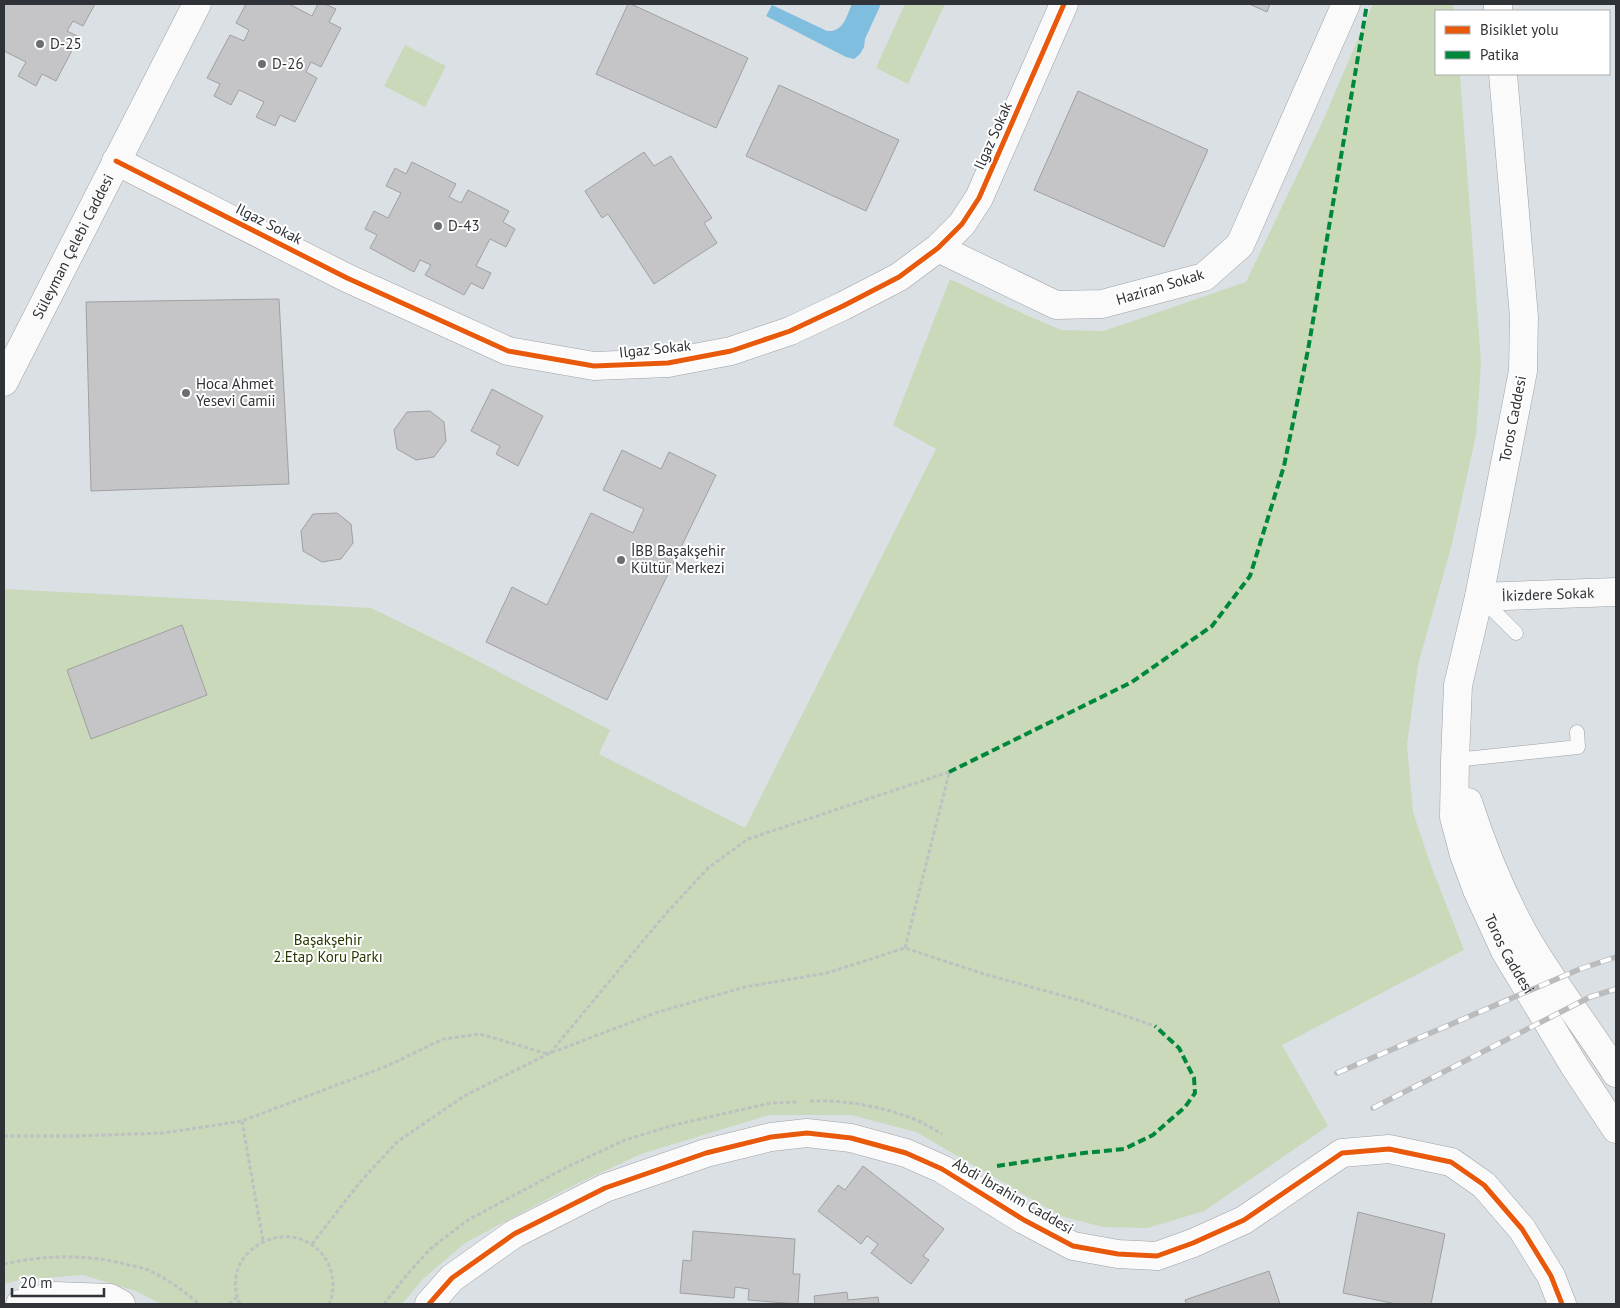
<svg xmlns="http://www.w3.org/2000/svg" width="1620" height="1308" viewBox="0 0 1620 1308" font-family="'PT Sans',sans-serif">
<style>
.green{fill:#c9d9b9}
.water{fill:#7fbedf}
.building{fill:#c5c4c6;stroke:#a0a0a2}
.lines{fill:none;stroke-linecap:round;stroke-linejoin:round}
.lane-casing{stroke:#9da1a5;stroke-width:15}
.street-casing{stroke:#9da1a5;stroke-width:29}
.secondary-casing{stroke:#9da1a5;stroke-width:29}
.path{stroke:#bec0c1;stroke-width:3;stroke-dasharray:4 2.5;stroke-linecap:butt}
.lane{stroke:#fafafb;stroke-width:14}
.street{stroke:#fafafb;stroke-width:28}
.secondary{stroke:#fafafb;stroke-width:28}
.rail-casing{stroke:#babbbc;stroke-width:5.5}
.rail{stroke:#fff;stroke-width:4;stroke-dasharray:11;stroke-linecap:butt}
.quiet{stroke:#00873e;stroke-width:4;stroke-dasharray:8 4;stroke-linecap:butt}
.cycleway-casing{stroke:#fff;stroke-width:8}
.cycleway{stroke:#e8590c;stroke-width:5}
.poi-dot{fill:#6b6f73;stroke:#fff;stroke-width:2}
.labels{text-anchor:middle;stroke-width:4;stroke-linejoin:round;paint-order:stroke}
.poi-label{font-size:15px;fill:#2f3236;stroke:#fff;text-anchor:start}
.street-label{font-size:15px;fill:#2f3236;stroke:#fff}
.park-label{font-size:15px;fill:#283900;stroke:#fff}
</style>
<rect width="100%" height="100%" fill="#dbe0e5"/>
<path class="green" d="M 905,4 L 945,4 L 908,84 L 876,68 Z
M 1373,4 L 1453,4 L 1454,11 L 1436,11 L 1436,74 L 1460,74 L 1481,363 L 1476,435 L 1452,544 L 1418,665 L 1407,745 L 1413,812 L 1430,863 L 1464,950 L 1282,1045 L 1328,1126 L 1204,1211 L 1148,1228 L 1103,1227 L 1061,1216 L 916,1132 L 851,1115 L 769,1115 L 641,1154 L 570,1187 L 465,1243 L 423,1279 L 402,1304 L 161,1304 L 136,1291 L 83,1275 L 19,1280 L 4,1284 L 4,589 L 371,608 L 455,649 L 610,730 L 599,754 L 745,828 L 936,449 L 893,425 L 950,279 L 1026,315 L 1061,330 L 1104,331 L 1246,282 L 1321,125 Z
M 405,45 L 446,66 L 425,107 L 384,86 Z"/>
<path class="water" d="M 852,4 L 881,4 L 865,39 L 864,47 L 860,54 L 854,59 L 846,57 L 766,16 L 772,5 L 827,31 C 844,32 846,17 852,4 Z"/>
<path class="building" d="M 4,4 L 95,4 L 83,26 L 73,21 L 67,31 L 79,37 L 56,81 L 42,74 L 36,86 L 18,76 L 26,62 L 4,51 Z
M 246,4 L 289,4 L 312,16 L 318,4 L 325,4 L 336,9 L 329,22 L 341,28 L 321,67 L 311,62 L 306,72 L 317,78 L 295,122 L 280,115 L 275,126 L 256,117 L 264,102 L 239,90 L 231,105 L 214,96 L 220,84 L 207,78 L 230,35 L 244,41 L 249,30 L 236,23 Z
M 628,4 L 631,4 L 748,58 L 716,128 L 596,74 Z
M 1249,4 L 1270,4 L 1267,12 Z
M 779,85 L 899,140 L 866,211 L 746,156 Z
M 1078,91 L 1208,150 L 1164,247 L 1034,190 Z
M 644,152 L 654,166 L 671,156 L 712,218 L 704,223 L 717,243 L 654,284 L 608,214 L 602,218 L 585,191 Z
M 412,162 L 456,184 L 449,197 L 461,203 L 468,190 L 509,211 L 503,222 L 515,229 L 506,247 L 490,239 L 476,266 L 491,273 L 483,289 L 471,283 L 464,295 L 425,275 L 431,265 L 420,260 L 414,272 L 370,248 L 377,235 L 365,229 L 374,211 L 388,218 L 401,193 L 386,186 L 395,168 L 406,174 Z
M 279,299 L 289,484 L 91,491 L 86,302 Z
M 492,389 L 543,416 L 518,466 L 496,454 L 500,446 L 471,431 Z
M 430,411 L 444,422 L 446,441 L 434,457 L 416,460 L 397,449 L 394,430 L 407,412 Z
M 622,450 L 661,469 L 669,452 L 716,475 L 607,700 L 486,642 L 512,587 L 547,605 L 591,513 L 633,533 L 644,509 L 603,490 Z
M 337,513 L 351,524 L 353,543 L 341,559 L 322,562 L 303,551 L 301,531 L 313,514 Z
M 182,625 L 207,695 L 91,739 L 67,670 Z
M 863,1166 L 944,1229 L 923,1256 L 929,1260 L 911,1284 L 871,1253 L 878,1244 L 867,1236 L 861,1244 L 818,1211 L 838,1185 L 845,1190 Z
M 1358,1212 L 1445,1234 L 1431,1304 L 1396,1304 L 1343,1293 Z
M 693,1231 L 795,1239 L 793,1274 L 800,1274 L 798,1304 L 748,1300 L 749,1289 L 735,1287 L 734,1298 L 680,1293 L 683,1260 L 691,1261 Z
M 1269,1271 L 1280,1304 L 1186,1304 L 1185,1300 Z
M 847,1292 L 848,1300 L 878,1297 L 879,1304 L 815,1304 L 814,1296 Z"/>
<g class="lines">
<defs>
<path id="lane" d="M 1481,598 L 1516,633
M 1455,760 L 1578,747 L 1577,732"/>
<path id="street" d="M 116,161 L 347,278 L 508,351 L 594,366 L 668,363 L 731,351 L 790,331 L 843,306 L 899,277 L 938,248 L 962,224 L 979,198 L 1064,4
M 938,248 L 1056,305 L 1102,304 L 1204,277 L 1240,245 L 1346,4"/>
<g id="secondary">
<path d="M 1498,4 L 1498,11"/>
<path id="s1" d="M 1503,74 L 1524,317 L 1523,371 L 1479,597 L 1458,685 L 1455,760 L 1454,817 L 1464,855 L 1477,890 L 1505,951 L 1575,1067 L 1616,1129"/>
<path id="s2" d="M 4,382 L 197,4"/>
<path id="s3" d="M 1479,597 L 1616,592"/>
<path d="M 1468,802 C 1483,848 1501,893 1525,936 C 1552,983 1587,1027 1616,1073"/>
<path d="M 20,1304 L 55,1296 L 110,1298 L 121,1304"/>
<path d="M 429,1304 L 452,1278 L 514,1234 L 605,1188 L 706,1153 L 771,1137 L 807,1133 L 851,1138 L 906,1153 L 942,1169 L 1024,1220 L 1073,1246 L 1118,1254 L 1157,1256 L 1193,1243 L 1244,1220 L 1342,1153 L 1389,1149 L 1451,1162 L 1484,1185 L 1522,1229 L 1551,1276 L 1562,1304"/>
</g>
</defs>
<use href="#lane" class="lane-casing"/>
<use href="#street" class="street-casing"/>
<use href="#secondary" class="secondary-casing"/>
<path class="path" d="M 905,948 L 949,773
M 550,1053 L 662,918 L 708,868 L 748,839 L 949,772
M 810,1101 C 846,1100 881,1106 914,1119 C 924,1123 933,1129 942,1134
M 242,1121 L 263,1241
M 4,1136 L 74,1136 L 164,1133 L 242,1121 L 387,1066 L 443,1039 L 480,1034 L 548,1054
M 312,1244 L 361,1181 L 397,1142 L 464,1096 L 548,1054 L 658,1012 L 745,987 L 827,973 L 905,948 L 984,974 L 1082,1001 L 1155,1026
M 4,1264 C 44,1255 85,1254 125,1264 C 133,1266 141,1267 148,1270 C 166,1278 184,1291 199,1304
M 229,1304 L 237,1297
M 240,1304 C 215,1248 298,1208 328,1263 C 334,1276 335,1292 329,1304
M 384,1304 L 406,1276 L 430,1249 L 468,1220 L 565,1168 L 625,1140 L 674,1125 L 771,1103 L 799,1102"/>
<use href="#lane" class="lane"/>
<use href="#street" class="street"/>
<use href="#secondary" class="secondary"/>
<defs>
<path id="rail" d="M 1337,1073 L 1580,969 L 1616,957
M 1373,1108 L 1590,997 L 1616,989"/>
</defs>
<use href="#rail" class="rail-casing"/>
<use href="#rail" class="rail"/>
<path class="quiet" d="M 949,772 L 1132,682 L 1212,626 L 1250,576 L 1284,466 L 1308,350 L 1367,4
M 997,1166 L 1084,1153 L 1124,1149 L 1153,1135 L 1185,1107 L 1195,1093 L 1194,1078 L 1179,1048 L 1155,1026"/>
<defs>
<path id="cycleway" d="M 116,161 L 347,278 L 508,351 L 594,366 L 668,363 L 731,351 L 790,331 L 843,306 L 899,277 L 938,248 L 962,224 L 979,198 L 1064,4
M 429,1304 L 452,1278 L 514,1234 L 605,1188 L 706,1153 L 771,1137 L 807,1133 L 851,1138 L 906,1153 L 942,1169 L 1024,1220 L 1073,1246 L 1118,1254 L 1157,1256 L 1193,1243 L 1244,1220 L 1342,1153 L 1389,1149 L 1451,1162 L 1484,1185 L 1522,1229 L 1551,1276 L 1562,1304"/>
</defs>
<use href="#cycleway" class="cycleway-casing"/>
<use href="#cycleway" class="cycleway"/>
</g>
<g class="poi-dot">
<circle cx="40" cy="44" r="5"/>
<circle cx="262" cy="64" r="5"/>
<circle cx="438" cy="226" r="5"/>
<circle cx="186" cy="393" r="5"/>
<circle cx="621" cy="560" r="5"/>
</g>
<g class="labels">
<g class="poi-label">
<text x="50" y="49">D-25</text>
<text x="272" y="69">D-26</text>
<text x="448" y="231">D-43</text>
<text x="196" y="389">Hoca Ahmet<tspan x="196" dy="17">Yesevi Camii</tspan></text>
<text x="631" y="556">İBB Başakşehir<tspan x="631" dy="17">Kültür Merkezi</tspan></text>
</g>
<g class="street-label">
<text transform="translate(993 136) rotate(-66)" y="5">Ilgaz Sokak</text>
<text transform="translate(269 224) rotate(27)" y="5">Ilgaz Sokak</text>
<text dy="5" stroke="none"><textPath href="#s2" startOffset="152">Süleyman Çelebi Caddesi</textPath></text>
<text transform="translate(1160 287) rotate(-17)" y="5">Haziran Sokak</text>
<text transform="translate(655 349) rotate(-6)" y="5">Ilgaz Sokak</text>
<text transform="translate(1513 419) rotate(-79)" y="5">Toros Caddesi</text>
<text dy="5" stroke="none"><textPath href="#s3" startOffset="69">İkizdere Sokak</textPath></text>
<text dy="5" stroke="none"><textPath href="#s1" startOffset="899">Toros Caddesi</textPath></text>
<text transform="translate(1013 1196) rotate(30)" y="5">Abdi İbrahim Caddesi</text>
</g>
<g class="park-label">
<text x="328" y="945">Başakşehir<tspan x="328" dy="17">2.Etap Koru Parkı</tspan></text>
</g>
</g>
<rect width="1620" height="1308" fill="none" stroke="#2f3236" stroke-width="10"/>
<rect x="1435" y="10" width="175" height="65" fill="#ffffff" stroke="#acadaf"/>
<rect x="1445" y="26" width="25" height="8" fill="#e8590c" stroke="#acadaf"/>
<text x="1480" y="35" font-size="15" fill="#2f3236">Bisiklet yolu</text>
<rect x="1445" y="51" width="25" height="8" fill="#00873e" stroke="#acadaf"/>
<text x="1480" y="60" font-size="15" fill="#2f3236">Patika</text>
<path d="M12 1288v8h92v-8" fill="none" stroke="#2f3236" stroke-width="2.5"/>
<text x="20" y="1288" font-size="15" fill="#2f3236" stroke="#ffffff" stroke-width="4" paint-order="stroke">20 m</text>
</svg>
